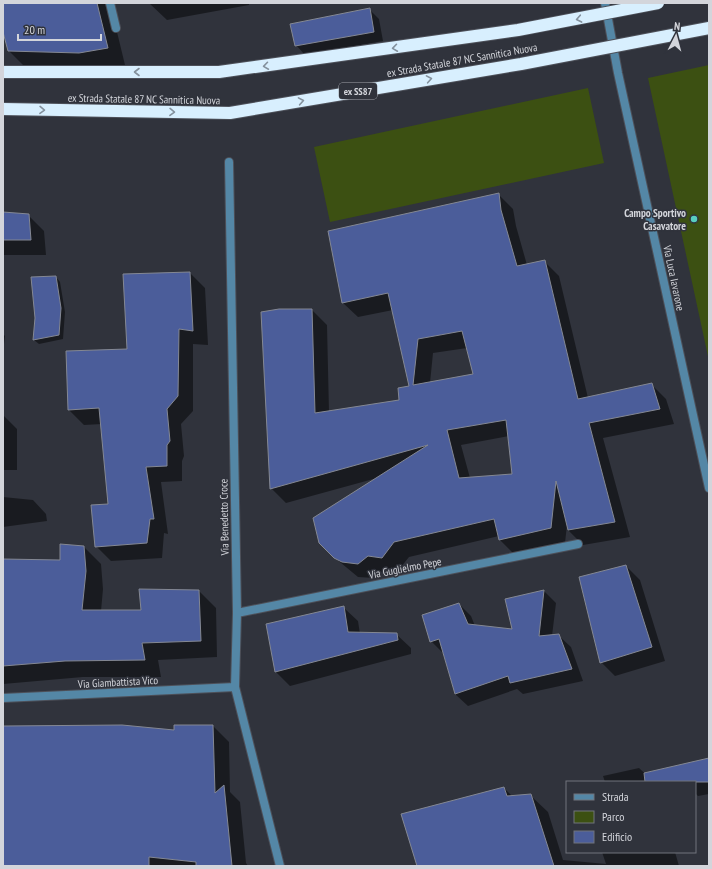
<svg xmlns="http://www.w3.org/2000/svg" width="712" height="869" viewBox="0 0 712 869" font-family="'PT Sans Narrow',sans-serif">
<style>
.park{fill:#3c5012}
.shadow{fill:#0007;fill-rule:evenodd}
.building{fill:#4b5d9a;stroke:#848893;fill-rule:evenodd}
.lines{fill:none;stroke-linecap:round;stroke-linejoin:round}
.street-casing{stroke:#4d5059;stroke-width:10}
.street{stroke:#5487a6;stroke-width:8}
.highway-bridge-casing{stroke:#4d5059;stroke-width:14;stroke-linecap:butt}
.highway-bridge{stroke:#d8effe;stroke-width:12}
.oneway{stroke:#84919d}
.poi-dot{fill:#58cec0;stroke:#30333c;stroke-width:1.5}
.labels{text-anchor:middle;stroke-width:3;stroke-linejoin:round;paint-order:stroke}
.shield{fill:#30333c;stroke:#a2a4ab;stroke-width:1}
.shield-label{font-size:10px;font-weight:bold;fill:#d3d5db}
.street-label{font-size:11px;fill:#d3d5db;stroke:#30333c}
.poi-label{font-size:11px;font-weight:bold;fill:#d3d5db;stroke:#30333c;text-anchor:end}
</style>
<rect width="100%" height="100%" fill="#30333c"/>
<path class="park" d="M 709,65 L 709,361 L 648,78 Z
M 588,88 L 604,163 L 330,222 L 314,147 Z"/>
<path class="shadow" d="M 3,3 L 110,3 L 125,65 L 97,70 L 26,68 L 8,50 L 3,28 Z
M 149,3 L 249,3 L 249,5 L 167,20 Z
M 369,9 L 379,19 L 383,41 L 305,55 L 296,45 Z
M 498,194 L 513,209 L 516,226 L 527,265 L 544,261 L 559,276 L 588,398 L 651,384 L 666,399 L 674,424 L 603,438 L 630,537 L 583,545 L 568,530 L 567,525 L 565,543 L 514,554 L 499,539 L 499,536 L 409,557 L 397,572 L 383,571 L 374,578 L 358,577 L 335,558 L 377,478 L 286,503 L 271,488 L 312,310 L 327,325 L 329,412 L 401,401 L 410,387 L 393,310 L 358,317 L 343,303 ZM 467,348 L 474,375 L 430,383 L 433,353 ZM 509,436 L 513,475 L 470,478 L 461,445 Z
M 3,213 L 28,215 L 44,231 L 46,255 L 3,255 Z
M 190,273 L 205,288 L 208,345 L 193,344 L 193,411 L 181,424 L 184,456 L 182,461 L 182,481 L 161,482 L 168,534 L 164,533 L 162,558 L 111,561 L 96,546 L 109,505 L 102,424 L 84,425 L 69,410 L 128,350 Z
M 56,277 L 60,282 L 65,312 L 63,339 L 39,344 L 34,340 L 36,318 Z
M 3,334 L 5,336 L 3,352 Z
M 3,415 L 17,429 L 17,470 L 3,470 Z
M 3,497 L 33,500 L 46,514 L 47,521 L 3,527 Z
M 84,547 L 101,564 L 103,589 L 101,611 L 142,611 L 199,591 L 216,608 L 217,657 L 158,660 L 161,677 L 83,677 L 3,684 L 3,572 L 61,561 Z
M 626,566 L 640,580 L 665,661 L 615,676 L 601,662 Z
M 544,591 L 556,603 L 552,636 L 558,635 L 571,647 L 583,681 L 523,694 L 517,689 L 468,706 L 455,694 L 443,653 L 431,641 L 459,604 L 471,616 L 475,626 L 513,630 Z
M 344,608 L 358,621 L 360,634 L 396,634 L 411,648 L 411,654 L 290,686 L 276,672 Z
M 175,726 L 213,726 L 229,742 L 230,792 L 240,802 L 246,863 L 248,866 L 3,866 L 3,727 L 175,731 Z
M 709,759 L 709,794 L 698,796 L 695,793 L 695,782 L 688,782 Z
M 639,768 L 654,782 L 605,782 L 603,776 Z
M 504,788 L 512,796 L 530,795 L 548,812 L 563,860 L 606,864 L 602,852 L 675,852 L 679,866 L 418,866 Z"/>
<path class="building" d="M 3,3 L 97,3 L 108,48 L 79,53 L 8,51 L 3,32 Z
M 370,8 L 374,32 L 295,46 L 290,24 Z
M 499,193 L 501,210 L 517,266 L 545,260 L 578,399 L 652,383 L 660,409 L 589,423 L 615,522 L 568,530 L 556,481 L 551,528 L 499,540 L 494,519 L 394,542 L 382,558 L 368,556 L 358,564 L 342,562 L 334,558 L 319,543 L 313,518 L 428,445 L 270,489 L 261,312 L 279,309 L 312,309 L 315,413 L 399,400 L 398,388 L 409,386 L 388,293 L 342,303 L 328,231 ZM 462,331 L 473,374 L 413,385 L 418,339 ZM 506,420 L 512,474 L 459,478 L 447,430 Z
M 3,212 L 29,214 L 31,240 L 3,240 Z
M 190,272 L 193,331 L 179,329 L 178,396 L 167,409 L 170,441 L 167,445 L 167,466 L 146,467 L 154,519 L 150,519 L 147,543 L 95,547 L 91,505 L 108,504 L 99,408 L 68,410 L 66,351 L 127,349 L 123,274 Z
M 56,276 L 61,308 L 59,335 L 33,340 L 35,318 L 31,277 Z
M 60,544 L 84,546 L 86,571 L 82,610 L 141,610 L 139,589 L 199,590 L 201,641 L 142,643 L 145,660 L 65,661 L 3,666 L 3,559 L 60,560 Z
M 626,565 L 652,647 L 600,663 L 579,577 Z
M 544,590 L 539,636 L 559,634 L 572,669 L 510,683 L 508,676 L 455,694 L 439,639 L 430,642 L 422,615 L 459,603 L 468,624 L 512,629 L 505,599 Z
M 344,606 L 348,632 L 397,633 L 398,640 L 275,672 L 266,624 Z
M 122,725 L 174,730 L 174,725 L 213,725 L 215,793 L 224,785 L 232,866 L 196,866 L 196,862 L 149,857 L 149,866 L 3,866 L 3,726 Z
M 709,758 L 709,782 L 645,782 L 644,773 Z
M 504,787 L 507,796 L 531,794 L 554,866 L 417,866 L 401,814 Z"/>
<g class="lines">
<defs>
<path id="street" d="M 110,3 L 116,28
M 605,3 L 618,73 L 709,488
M 229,162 L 237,613 L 235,687 L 280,866
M 237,613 L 578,544
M 3,698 L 235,687"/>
</defs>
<use href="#street" class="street-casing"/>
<use href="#street" class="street"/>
<defs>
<path id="highway-bridge" d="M 3,72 L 219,72 L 518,30 L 658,3
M 3,109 L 230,113 L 521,64 L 709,28"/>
</defs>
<use href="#highway-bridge" class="highway-bridge-casing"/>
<use href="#highway-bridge" class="highway-bridge"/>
</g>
<defs><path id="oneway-chevron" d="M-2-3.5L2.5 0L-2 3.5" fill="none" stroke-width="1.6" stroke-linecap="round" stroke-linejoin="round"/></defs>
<g class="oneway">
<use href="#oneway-chevron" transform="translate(579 19) rotate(169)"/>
<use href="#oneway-chevron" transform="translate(395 48) rotate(172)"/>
<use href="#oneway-chevron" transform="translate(266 66) rotate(172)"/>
<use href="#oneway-chevron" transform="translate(137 72) rotate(180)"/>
<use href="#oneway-chevron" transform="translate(429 79) rotate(-10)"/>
<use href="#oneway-chevron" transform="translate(301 101) rotate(-10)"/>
<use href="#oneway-chevron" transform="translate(42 110) rotate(1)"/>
<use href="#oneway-chevron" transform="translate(172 112) rotate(1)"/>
</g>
<circle class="poi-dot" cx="694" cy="219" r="4"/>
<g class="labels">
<rect class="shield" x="339" y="83" width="38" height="16" rx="3"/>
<g class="shield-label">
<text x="358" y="95">ex SS87</text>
</g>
<g class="street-label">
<text transform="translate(462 60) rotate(-10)" y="4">ex Strada Statale 87 NC Sannitica Nuova</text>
<text transform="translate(144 99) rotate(1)" y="4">ex Strada Statale 87 NC Sannitica Nuova</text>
<text transform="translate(674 278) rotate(78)" y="4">Via Luca Iavarone</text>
<text transform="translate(224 517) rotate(-91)" y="4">Via Benedetto Croce</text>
<text transform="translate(405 568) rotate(-11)" y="4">Via Guglielmo Pepe</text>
<text transform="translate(118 682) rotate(-3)" y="4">Via Giambattista Vico</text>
</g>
<g class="poi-label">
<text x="686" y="217">Campo Sportivo<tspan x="686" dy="13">Casavatore</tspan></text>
</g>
</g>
<rect width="712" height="869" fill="none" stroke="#d3d5db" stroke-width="8"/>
<rect x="566" y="781" width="130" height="72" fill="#30333c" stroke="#71747c"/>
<rect x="574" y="794" width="20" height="6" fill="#5487a6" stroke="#71747c"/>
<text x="602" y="801" font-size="12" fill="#d3d5db">Strada</text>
<rect x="574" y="811" width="20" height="12" fill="#3c5012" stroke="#71747c"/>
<text x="602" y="821" font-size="12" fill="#d3d5db">Parco</text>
<rect x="574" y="831" width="20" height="12" fill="#4b5d9a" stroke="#71747c"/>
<text x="602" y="841" font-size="12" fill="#d3d5db">Edificio</text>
<g transform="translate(676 36) rotate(6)" stroke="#30333c" stroke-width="3" paint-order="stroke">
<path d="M0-3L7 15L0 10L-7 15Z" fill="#d3d5db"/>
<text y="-6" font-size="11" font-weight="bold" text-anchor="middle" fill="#d3d5db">N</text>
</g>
<path d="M18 34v6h83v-6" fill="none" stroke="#d3d5db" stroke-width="2"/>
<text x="24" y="34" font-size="12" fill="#d3d5db" stroke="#30333c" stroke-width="3" paint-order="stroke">20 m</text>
</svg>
